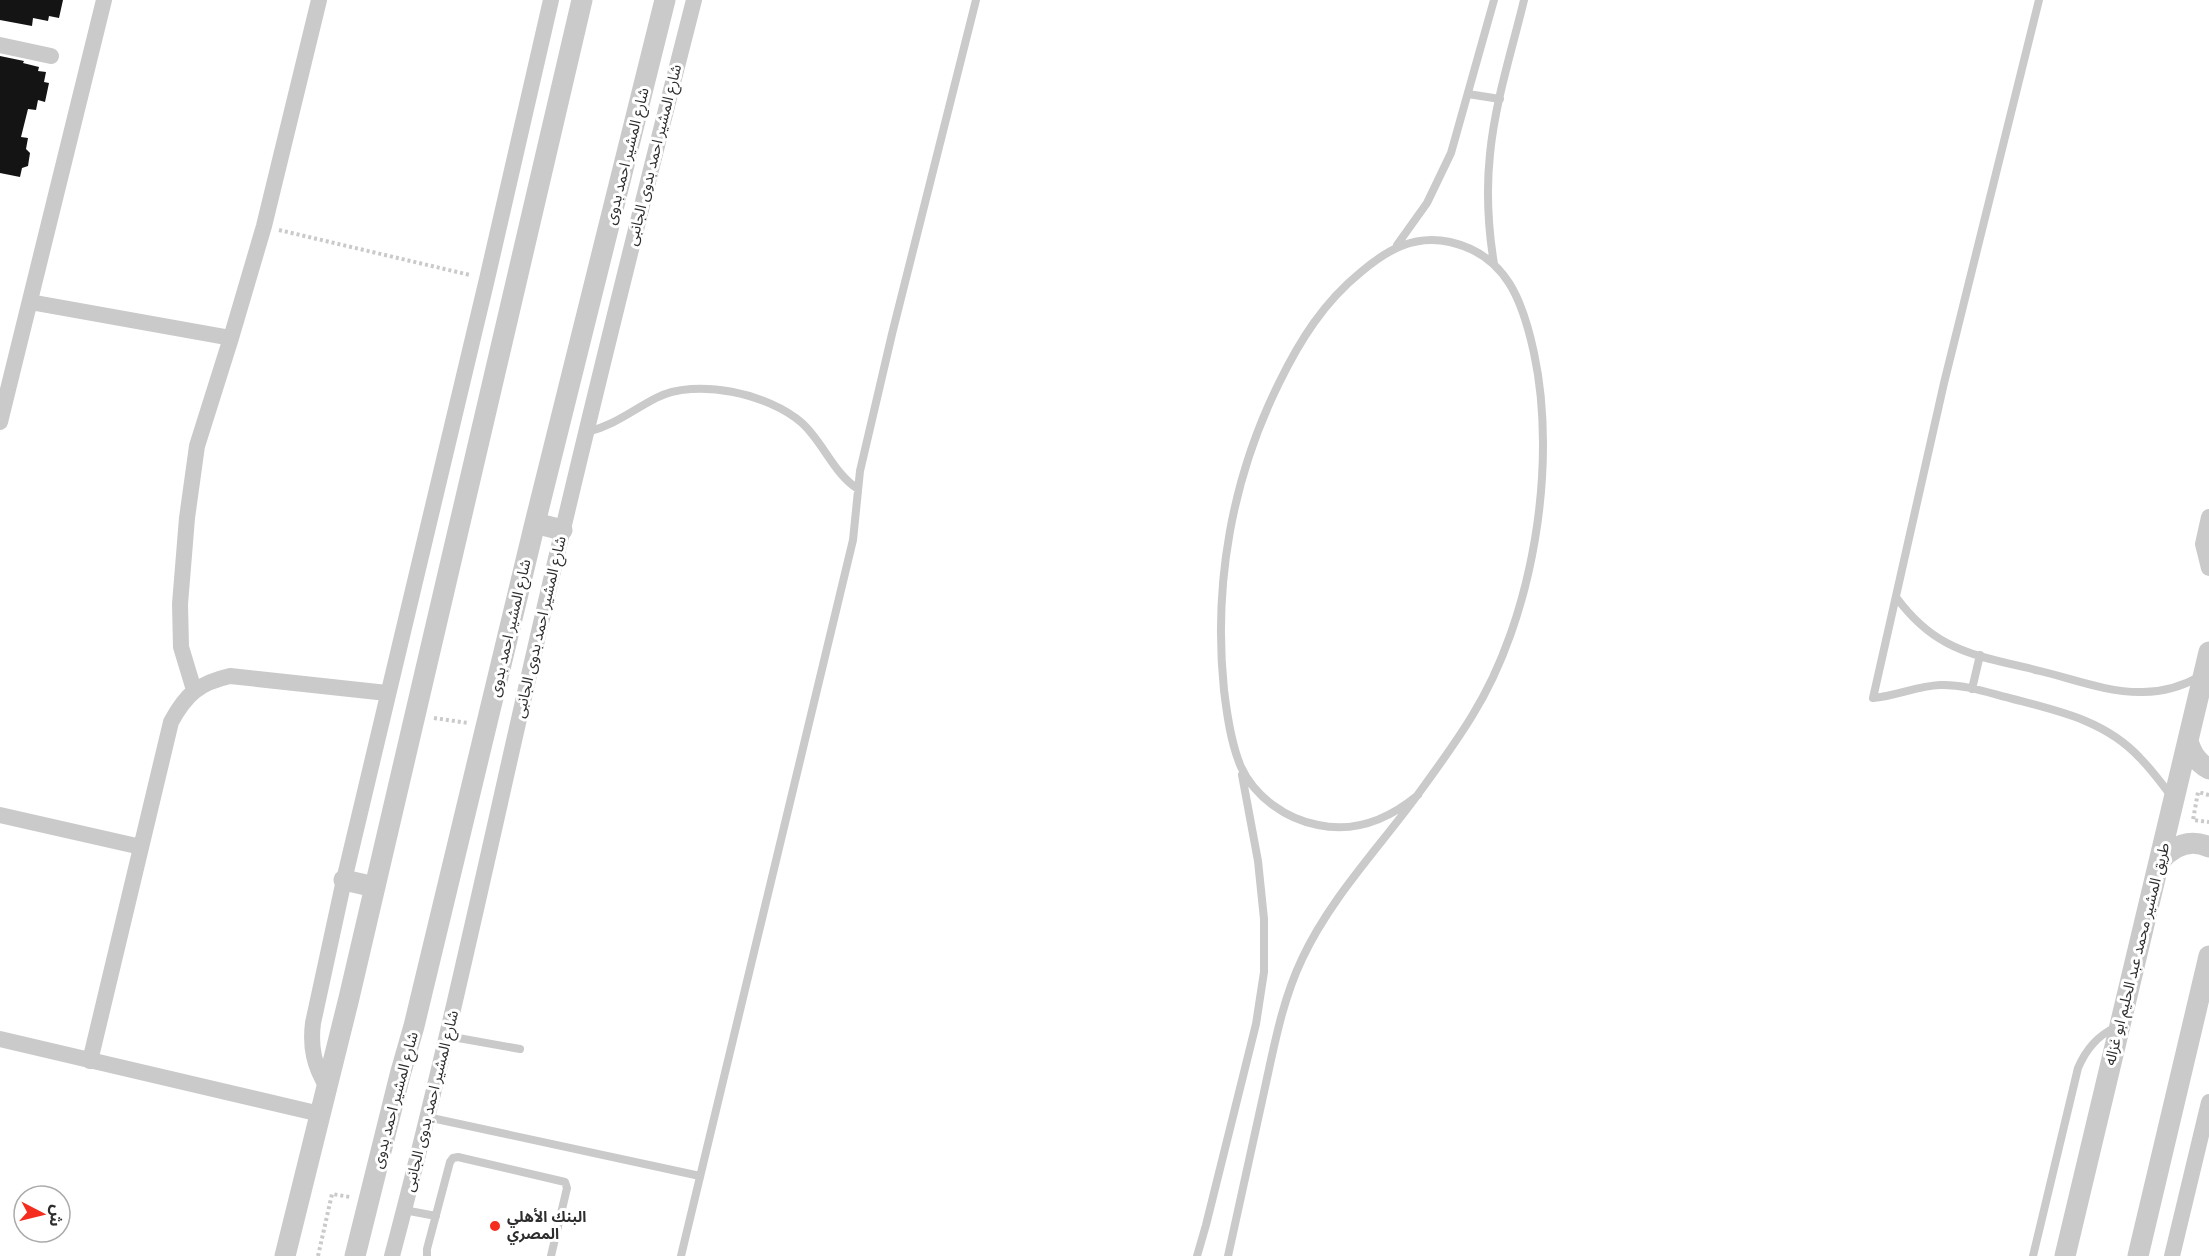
<svg xmlns="http://www.w3.org/2000/svg" width="2209" height="1256" viewBox="0 0 2209 1256" font-family="Montserrat,'Noto Sans Arabic',sans-serif">
<style>
.building{fill:#141414}
.lines{fill:none;stroke-linecap:round;stroke-linejoin:round}
.path{stroke:#cacaca;stroke-width:4;stroke-dasharray:3 3;stroke-linecap:butt}
.service{stroke:#cacaca;stroke-width:8}
.minor{stroke:#cacaca;stroke-width:16}
.tertiary{stroke:#cacaca;stroke-width:21}
.poi-dot{fill:#f52d1e;stroke:#fff;stroke-width:2}
.labels{text-anchor:middle;stroke-width:6;stroke-linejoin:round;paint-order:stroke}
.street-label{font-size:15px;fill:#2d2d2d;stroke:#fff}
.poi-label{font-size:15px;font-weight:bold;fill:#2d2d2d;stroke:#fff;text-anchor:start}
</style>
<rect width="100%" height="100%" fill="#fff"/>
<path class="building" d="M 0,0 L 63,0 L 59,18 L 49,16 L 48,21 L 33,18 L 32,26 L 0,20 Z
M 0,56 L 24,61 L 23,63 L 39,67 L 38,71 L 46,72 L 44,82 L 49,83 L 45,102 L 38,100 L 36,110 L 28,109 L 21,137 L 28,138 L 26,149 L 30,153 L 28,166 L 22,168 L 20,177 L 0,173 Z"/>
<g class="lines">
<path class="path" d="M 279,230 L 470,275
M 434,718 L 468,723
M 2209,795 L 2198,792 L 2193,820 L 2209,822
M 318,1256 L 332,1194 L 350,1197"/>
<path class="service" d="M 2039,0 L 1944,383 L 1873,698 C 1896,696 1917,686 1940,685 C 1965,684 1989,693 2013,699 C 2059,711 2106,721 2140,758 C 2152,770 2162,784 2172,797
M 1468,94 L 1500,99
M 1397,245 L 1427,203 L 1451,153 L 1494,0
M 1494,264 C 1488,227 1486,191 1490,154 C 1495,102 1512,50 1524,0
M 587,432 C 615,425 631,411 656,398 C 696,377 769,394 802,423 C 823,442 834,474 858,489
M 1896,597 C 1910,616 1926,632 1947,643 C 1975,658 2009,663 2040,671 C 2073,679 2109,693 2143,692 C 2164,692 2183,686 2201,676
M 1972,689 L 1980,655
M 447,1036 L 520,1049
M 427,1117 L 700,1176
M 404,1210 L 436,1216
M 427,1256 L 427,1249 L 450,1162 L 453,1158 L 458,1157 L 565,1182 L 567,1188 L 551,1256
M 681,1256 L 853,540 L 860,471 L 892,334 L 976,0
M 1197,1256 L 1206,1225 L 1256,1024 L 1264,972 L 1264,919 L 1258,861 L 1242,775
M 1228,1256 C 1240,1201 1252,1146 1264,1092 C 1274,1047 1282,1001 1302,959 C 1330,899 1377,850 1416,797 C 1435,771 1455,744 1472,716 C 1533,618 1558,465 1534,353 C 1523,302 1507,255 1450,242 C 1414,234 1387,250 1361,272 C 1324,302 1300,340 1279,383 C 1232,478 1213,584 1224,690 C 1227,715 1231,744 1241,767 C 1255,797 1286,819 1318,825 C 1355,833 1389,819 1418,795
M 2033,1256 L 2078,1068 C 2086,1049 2097,1036 2116,1027"/>
<path class="minor" d="M 0,45 L 51,56
M 30,302 L 231,338 L 264,226 L 319,0
M 0,422 L 104,0
M 2209,517 L 2203,544 L 2209,568
M 194,690 L 181,647 L 180,604 L 187,518 L 197,446 L 231,338
M 0,815 L 141,847
M 0,1039 L 320,1114
M 90,1061 L 171,722 C 186,694 199,683 230,676 L 387,693
M 327,1087 C 314,1066 310,1047 313,1023 L 344,880 L 487,279 L 551,0
M 392,1256 C 456,1015 505,771 563,529 C 605,352 649,176 694,0
M 2172,1256 L 2209,1102"/>
<path class="tertiary" d="M 535,523 L 562,530
M 2188,741 C 2192,754 2197,762 2209,769
M 2160,861 C 2173,846 2190,838 2209,847
M 344,880 L 375,887
M 285,1256 L 349,998 L 582,0
M 355,1256 L 400,1075 L 414,1026 L 535,523 L 665,0
M 2065,1256 L 2209,652
M 2138,1256 L 2209,956"/>
</g>
<circle class="poi-dot" cx="495" cy="1226" r="6"/>
<g class="labels">
<g class="street-label">
<text transform="translate(654 155) rotate(-76)" y="5">شارع المشير احمد بدوى الجانبى</text>
<text transform="translate(627 156) rotate(-76)" y="5">شارع المشير احمد بدوى</text>
<text transform="translate(540 627) rotate(-77)" y="5">شارع المشير احمد بدوى الجانبى</text>
<text transform="translate(510 628) rotate(-77)" y="5">شارع المشير احمد بدوى</text>
<text transform="translate(2137 954) rotate(-76)" y="5">طريق المشير محمد عبد الحليم ابو غزاله</text>
<text transform="translate(395 1100) rotate(-75)" y="5">شارع المشير احمد بدوى</text>
<text transform="translate(431 1101) rotate(-76)" y="5">شارع المشير احمد بدوى الجانبى</text>
</g>
<g class="poi-label">
<text x="507" y="1222">البنك الأهلي<tspan x="507" dy="17">المصري</tspan></text>
</g>
</g>
<g transform="translate(42 1214) rotate(97)"><circle r="28" fill="#ffffff" stroke="#ababab" stroke-width="1.5"/>
<path d="M0-4.5L10 22L0 15L-10 22Z" fill="#f52d1e"/>
<text y="-9" font-size="16" font-weight="bold" text-anchor="middle" fill="#2d2d2d">ش</text>
</g>
</svg>
